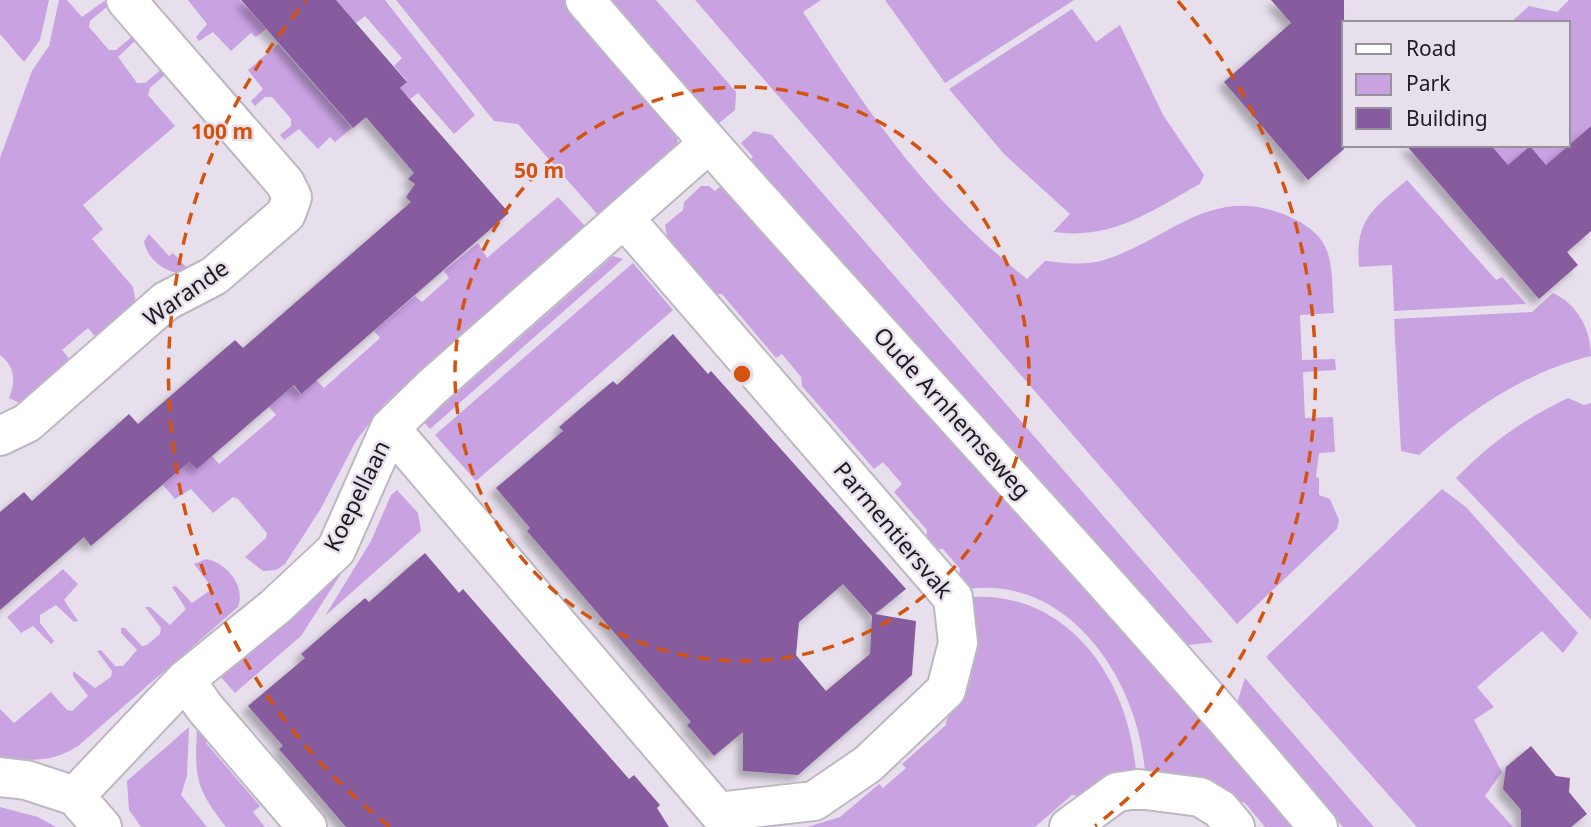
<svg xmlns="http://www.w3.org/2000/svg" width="1591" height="827" viewBox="0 0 1591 827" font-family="'Noto Sans',sans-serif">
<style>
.green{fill:#c9a2e2}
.building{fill:#865b9f;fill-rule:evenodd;filter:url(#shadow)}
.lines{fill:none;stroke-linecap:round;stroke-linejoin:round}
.street-casing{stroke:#bdb7c2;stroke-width:42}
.street{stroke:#fff;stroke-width:38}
.ring{fill:none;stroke:#d4530e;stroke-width:3.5;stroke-dasharray:12 9}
.labels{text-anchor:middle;stroke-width:5;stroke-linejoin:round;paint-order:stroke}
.street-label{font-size:23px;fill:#1d1b1f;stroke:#e7e0ec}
.centre{fill:#d4530e;stroke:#e7e0ec;stroke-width:3.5}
.ring-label{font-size:21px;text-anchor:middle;font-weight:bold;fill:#d4530e;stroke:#e7e0ec;stroke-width:5;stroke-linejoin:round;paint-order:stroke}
</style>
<defs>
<filter id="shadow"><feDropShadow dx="-6" dy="6" stdDeviation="3.5" flood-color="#0004"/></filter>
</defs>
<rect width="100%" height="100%" fill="#e7e0ec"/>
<path class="green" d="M 0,0 L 49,0 L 40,40 L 24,62 L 0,34 Z
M 59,0 L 67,0 L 82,17 L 104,1 L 108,6 L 90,21 L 89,27 L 109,50 L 116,50 L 134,35 L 137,39 L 118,57 L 137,83 L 145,83 L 163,68 L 167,73 L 150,88 L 148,95 L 175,126 L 83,205 L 103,229 L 92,239 L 133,287 L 136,303 L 98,340 L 88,328 L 62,350 L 72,362 L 24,405 L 9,398 C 16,382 15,366 0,355 L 0,158 L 32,71 L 49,46 Z
M 188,0 L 240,0 L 266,29 L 256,37 L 251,33 L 231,51 L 213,32 L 199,41 L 196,37 L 207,24 Z
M 336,0 L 385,0 L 475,115 L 454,134 L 418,93 L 410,99 L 400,89 L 407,81 L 394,66 L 402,58 L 365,16 L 356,23 Z
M 396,0 L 566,0 L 677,132 L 678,147 L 599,216 L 518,124 L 494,121 Z
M 602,0 L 656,0 L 736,92 L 735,110 L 712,129 Z
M 695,0 L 821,0 L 803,12 C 871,117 928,200 1027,279 L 1045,261 C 1064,263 1085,266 1104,260 C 1169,240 1209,185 1283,214 C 1338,236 1330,262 1334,313 L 1300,315 L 1302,360 L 1335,359 L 1336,370 L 1303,372 L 1305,418 L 1333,417 L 1335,452 L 1319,453 L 1316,477 L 1319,478 L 1319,495 L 1330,499 L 1339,520 L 1337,529 L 1237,624 Z
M 885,0 L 1074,0 L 945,83 Z
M 1569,0 L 1591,0 L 1591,126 L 1546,165 L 1530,146 L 1508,165 L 1491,145 L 1568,145 L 1568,23 L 1510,23 L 1529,6 L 1557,12 Z
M 1072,9 L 1096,42 L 1120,25 L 1163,115 L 1204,175 L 1200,184 C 1149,212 1113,240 1053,232 L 1070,214 L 1004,154 L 949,89 Z
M 278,44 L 352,128 L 335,142 L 330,137 L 318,149 L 299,129 L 284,140 L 280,135 L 291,126 L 291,119 L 272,97 L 265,97 L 255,106 L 251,101 L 263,89 L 248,70 Z
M 754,131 L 772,135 L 1213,642 L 1189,645 L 1185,649 L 744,166 L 753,157 L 741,143 Z
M 1407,180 L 1496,280 L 1502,277 L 1526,304 L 1394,311 L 1392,265 L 1359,267 C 1355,219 1373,209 1407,180 Z
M 723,184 L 1305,827 L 1265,827 L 1245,803 L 1145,774 C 1140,684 1071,575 968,589 L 959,577 L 960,569 L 943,549 L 936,549 L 926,538 L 927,530 L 894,492 L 902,484 L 883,462 L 874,469 L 802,386 L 801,377 L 782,354 L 776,358 L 722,294 L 714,294 L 668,240 L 665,225 L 683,210 L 684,202 L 701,186 L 709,186 L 715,191 Z
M 558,197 L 586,227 L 385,403 L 356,441 L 320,510 L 285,564 L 276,570 L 263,571 L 245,557 L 266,538 L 267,533 L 238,499 L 233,497 L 213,513 L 191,489 L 175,499 L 163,485 L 189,462 L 197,469 L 212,456 L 219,464 L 276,415 L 269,407 L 293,386 L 300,394 L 316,380 L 324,388 L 380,338 L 374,331 L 415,296 L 422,302 L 449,278 L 444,271 L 478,243 L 487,258 Z
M 149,234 L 169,256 L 173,253 L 191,272 C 172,278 147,262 144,241 Z
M 613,256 L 623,259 L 430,429 L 424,422 Z
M 633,263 L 673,310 L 476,481 L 435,435 Z
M 1553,293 C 1577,304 1591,329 1591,356 C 1523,373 1470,410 1419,455 L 1401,451 L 1394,319 L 1532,312 Z
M 1568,398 L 1584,405 L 1591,403 L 1591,620 L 1456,478 C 1490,443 1524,419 1568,398 Z
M 376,487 L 383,494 L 357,549 L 301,636 L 235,693 L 220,676 Z
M 1442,489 L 1466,507 L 1578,633 L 1563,653 L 1542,631 L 1477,687 L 1494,707 L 1474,720 L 1502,772 L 1485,796 L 1513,827 L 1417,827 L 1266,657 Z
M 397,490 L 418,513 L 421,531 L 325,616 L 371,541 L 391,495 Z
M 206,559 C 227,563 246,586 238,607 L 78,746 C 52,763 29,761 0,757 L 0,709 L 14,723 L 51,692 L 67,710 L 72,711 L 88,696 L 73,676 L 73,671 L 95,688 L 111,677 L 112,671 L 97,651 L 101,650 L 115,666 L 123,666 L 137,650 L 121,633 L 121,628 L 125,628 L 142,646 L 147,645 L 160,634 L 161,628 L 145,607 L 150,607 L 170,625 L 186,609 L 172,587 L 176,586 L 192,603 L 209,591 L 210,585 L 194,564 Z
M 63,569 L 78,584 L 64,600 L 78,621 L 74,622 L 56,605 L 40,615 L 40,623 L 54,641 L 51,644 L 33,626 L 21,633 L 7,617 Z
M 971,597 C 1070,591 1131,683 1136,774 L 1101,780 L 1079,796 L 1072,795 L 1035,827 L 807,827 L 840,817 L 879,784 L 883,788 L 906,768 L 902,764 L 946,725 C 946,713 963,700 968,687 C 977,662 977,623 971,597 Z
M 1245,678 L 1374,827 L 1343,827 L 1237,703 Z
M 197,726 L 206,736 L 206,743 L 260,806 L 253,812 L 265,827 L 226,827 C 194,786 195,777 197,726 Z
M 189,727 L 187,776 L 181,795 L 207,827 L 141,827 L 129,810 L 127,781 Z
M 0,807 L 38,817 L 56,827 L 0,827 Z"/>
<path class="building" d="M 241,0 L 336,0 L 407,82 L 400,88 L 509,213 L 301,394 L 294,385 L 197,469 L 189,462 L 91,546 L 84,537 L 0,610 L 0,512 L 24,492 L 32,501 L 129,414 L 138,424 L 235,340 L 243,348 L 411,202 L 406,197 L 415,184 L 408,179 L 414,173 L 366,117 L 353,128 Z
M 1271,0 L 1344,0 L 1344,149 L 1308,180 L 1224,82 L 1291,23 Z
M 1591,126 L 1591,231 L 1567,252 L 1578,265 L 1539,299 L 1406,145 L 1491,145 L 1508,165 L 1530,146 L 1546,165 Z
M 673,334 L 708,374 L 711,371 L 906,589 L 875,614 L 916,621 L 912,675 L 798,775 L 743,771 L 743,732 L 714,756 L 687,725 L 691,722 L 527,531 L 530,528 L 496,488 L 563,431 L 559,427 L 581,408 L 613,381 L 617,385 ZM 843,584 L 872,616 L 870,654 L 826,691 L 796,655 L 799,622 Z
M 425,553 L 459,593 L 463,589 L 629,779 L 634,775 L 660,805 L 657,808 L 669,827 L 346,827 L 279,749 L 283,746 L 248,706 L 305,658 L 301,654 L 365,598 L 369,602 Z
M 1531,746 L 1556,776 L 1570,778 L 1569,792 L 1587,814 L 1571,827 L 1521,827 L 1521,810 L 1503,789 L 1506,767 Z"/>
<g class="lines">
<defs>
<path id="street" d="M 585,0 C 824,281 1081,545 1318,827
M 390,428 L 718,812 L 814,801 L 868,764 L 946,690 L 958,643 L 953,598 L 624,218
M 0,436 L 27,423 L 166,301 L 214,276 L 286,214 L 292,197 L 285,183 L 126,0
M 185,680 L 205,708 L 307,827
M 0,777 L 26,780 L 75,796
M 75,796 L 185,680 L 275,607 L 336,550 L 390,428 L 431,388 L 708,144
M 75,796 L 102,827
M 1069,827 L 1117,792 L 1138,789 L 1200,797 L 1220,809 L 1235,827"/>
</defs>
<use href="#street" class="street-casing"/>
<use href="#street" class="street"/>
</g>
<g class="ring">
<circle cx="742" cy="374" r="287"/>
<path d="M389 826A574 574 0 0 1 306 1M1178 1A574 574 0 0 1 1095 826"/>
</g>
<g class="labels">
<g class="street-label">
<text transform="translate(186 293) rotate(-35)" y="8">Warande</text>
<text transform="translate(952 413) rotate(48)" y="8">Oude Arnhemseweg</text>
<text transform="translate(357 496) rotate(-64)" y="8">Koepellaan</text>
<text transform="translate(893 530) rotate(50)" y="8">Parmentiersvak</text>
</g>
</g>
<circle cx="742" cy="374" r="10" class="centre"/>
<g class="ring-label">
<text x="222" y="139">100 m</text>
<text x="539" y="178">50 m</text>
</g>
<rect x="1342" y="21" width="228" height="126" fill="#e7e0ec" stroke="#96919a" stroke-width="2"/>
<rect x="1356" y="44" width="35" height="10" fill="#ffffff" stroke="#96919a" stroke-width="2"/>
<text x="1406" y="56" font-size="21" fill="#1d1b1f">Road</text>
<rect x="1356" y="74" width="35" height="21" fill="#c9a2e2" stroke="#96919a" stroke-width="2"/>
<text x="1406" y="91" font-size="21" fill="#1d1b1f">Park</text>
<rect x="1356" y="108" width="35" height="21" fill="#865b9f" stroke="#96919a" stroke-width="2"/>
<text x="1406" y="126" font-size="21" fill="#1d1b1f">Building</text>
</svg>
